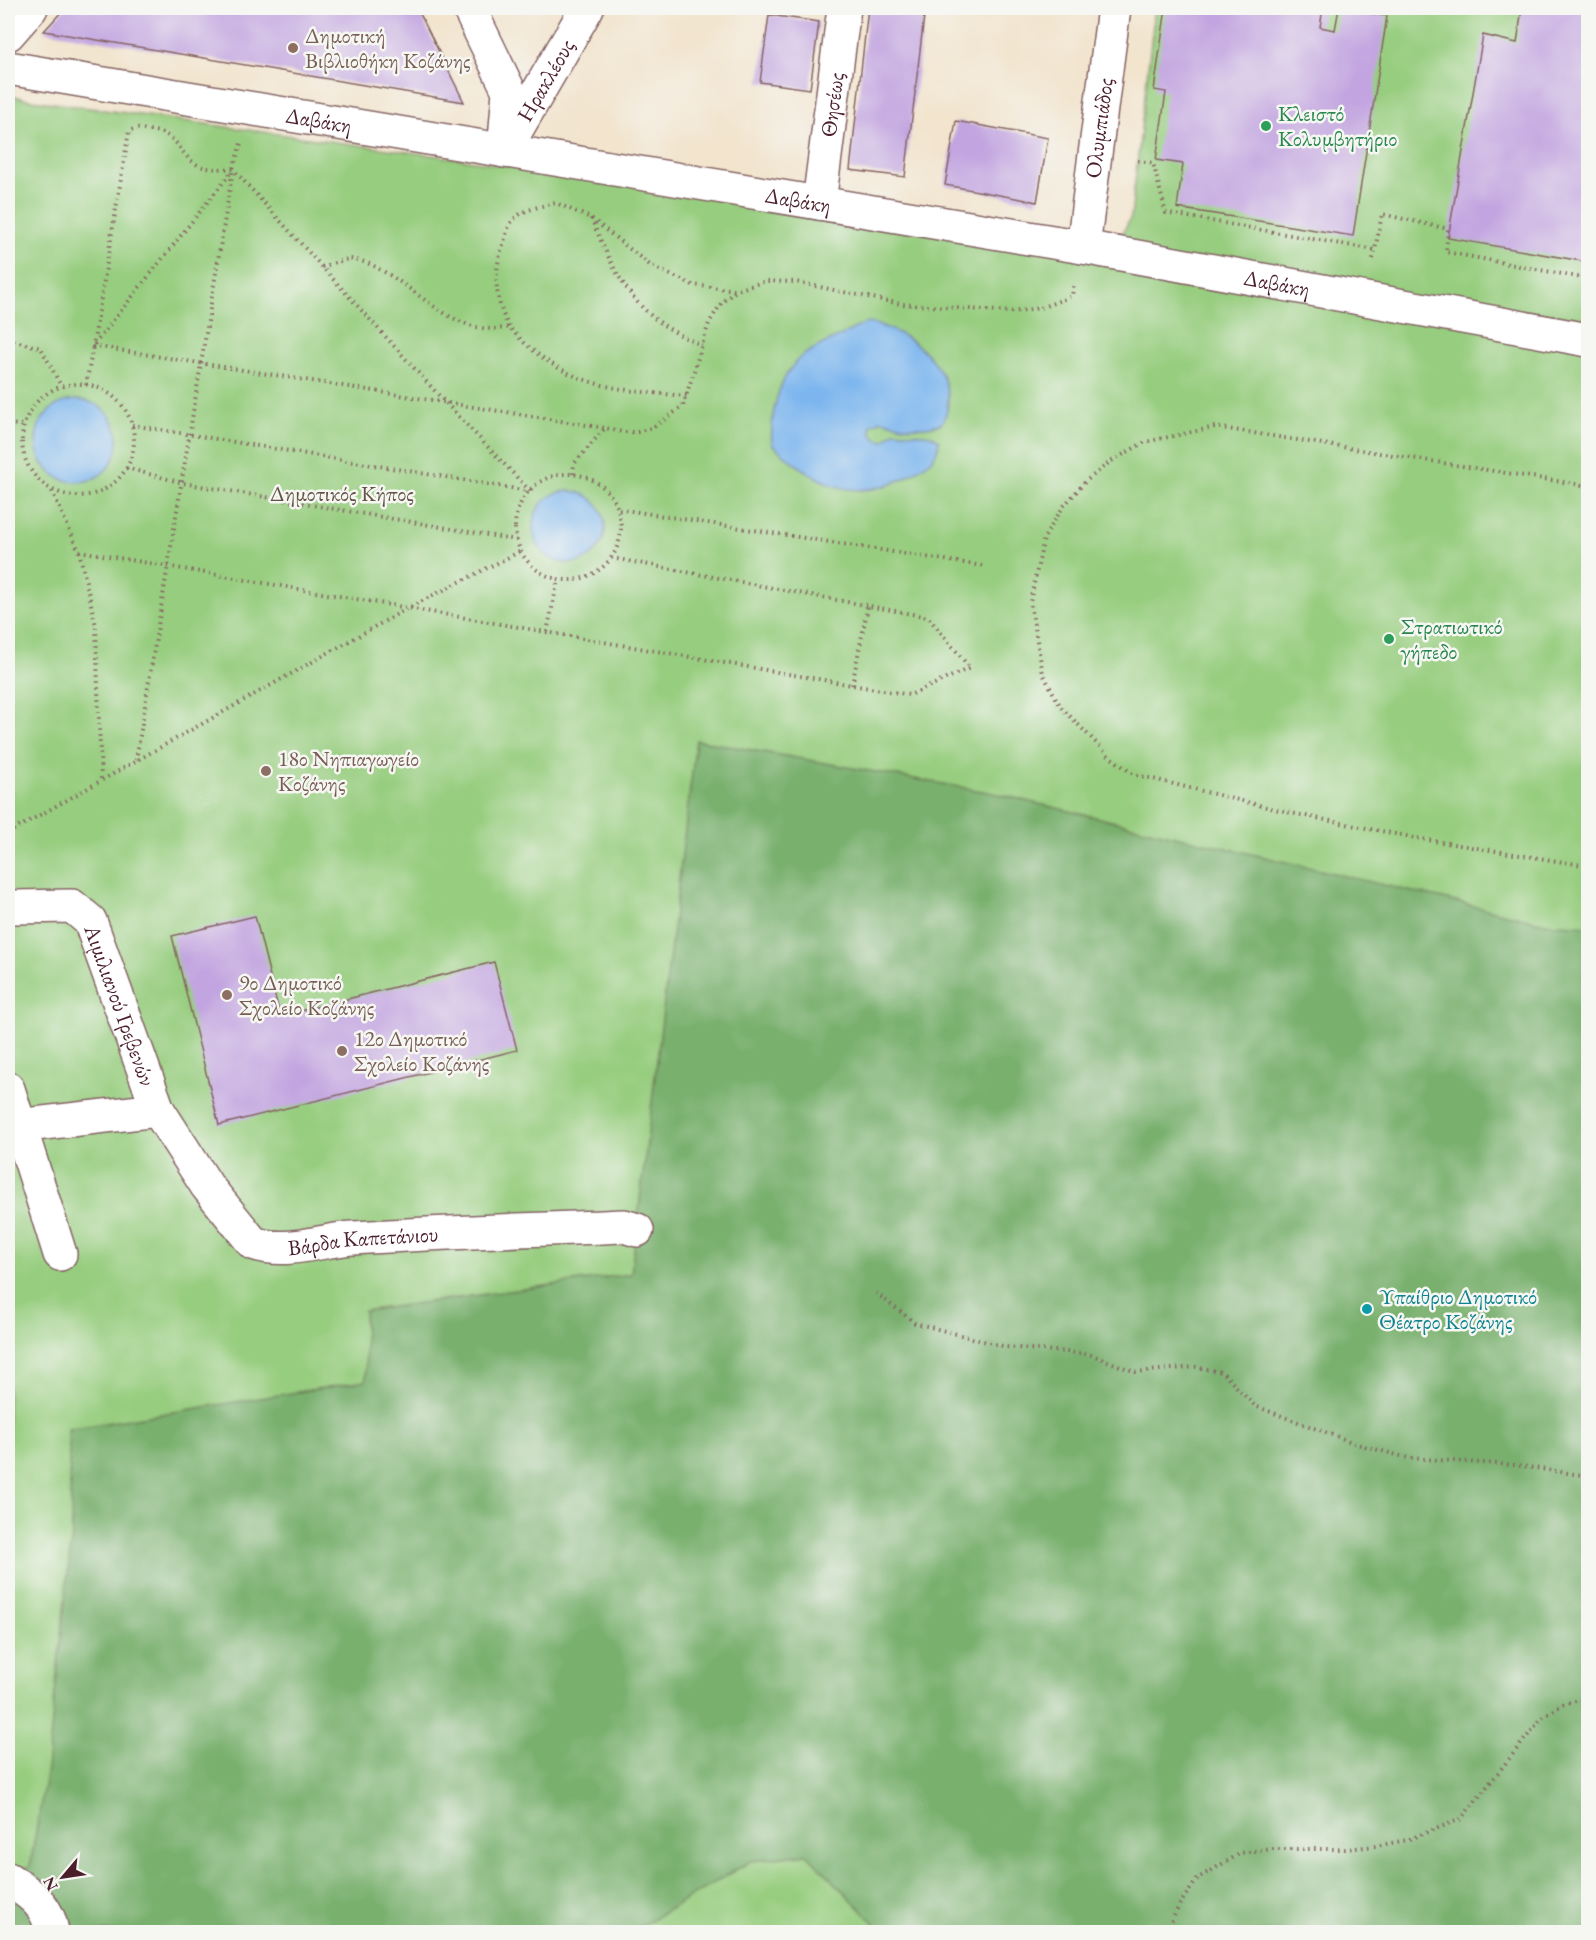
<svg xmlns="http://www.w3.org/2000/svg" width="1596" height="1940" viewBox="0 0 1596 1940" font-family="'EB Garamond',serif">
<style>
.green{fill:#97cd7f;stroke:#707655;stroke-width:1.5}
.forest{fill:#79b06e;stroke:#62684c;stroke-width:1.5}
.water{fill:#7db6ee;stroke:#646a8c;stroke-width:1.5}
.building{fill:#c2a5e0}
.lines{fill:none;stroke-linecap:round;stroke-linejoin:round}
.minor-casing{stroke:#856464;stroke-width:36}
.path{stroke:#856464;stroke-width:4;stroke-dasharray:1.5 4.5;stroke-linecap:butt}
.minor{stroke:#fff;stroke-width:33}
.education-dot{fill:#8d6e63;stroke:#f6f6f2;stroke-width:2}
.leisure-dot{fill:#2e9e5b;stroke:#f6f6f2;stroke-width:2}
.culture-dot{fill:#0f9aa8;stroke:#f6f6f2;stroke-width:2}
.labels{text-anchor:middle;stroke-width:5;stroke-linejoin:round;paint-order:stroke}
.education-label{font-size:22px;fill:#785e54;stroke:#f6f6f2;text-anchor:start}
.street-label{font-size:22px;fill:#4a1f2b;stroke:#f6f6f2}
.leisure-label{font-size:22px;fill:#27864d;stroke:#f6f6f2;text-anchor:start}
.park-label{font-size:22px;fill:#615344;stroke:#f6f6f2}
.culture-label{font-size:22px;fill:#0d838f;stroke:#f6f6f2;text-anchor:start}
</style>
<rect width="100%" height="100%" fill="#f6f6f2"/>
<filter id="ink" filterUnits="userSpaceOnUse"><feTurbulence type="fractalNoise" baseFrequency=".0167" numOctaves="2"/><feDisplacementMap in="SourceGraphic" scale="12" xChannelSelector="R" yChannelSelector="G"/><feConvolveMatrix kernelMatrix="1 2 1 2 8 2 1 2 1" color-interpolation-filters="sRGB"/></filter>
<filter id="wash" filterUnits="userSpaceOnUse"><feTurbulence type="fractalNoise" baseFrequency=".008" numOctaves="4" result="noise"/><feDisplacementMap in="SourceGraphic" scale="24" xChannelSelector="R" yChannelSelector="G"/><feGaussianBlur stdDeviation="1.35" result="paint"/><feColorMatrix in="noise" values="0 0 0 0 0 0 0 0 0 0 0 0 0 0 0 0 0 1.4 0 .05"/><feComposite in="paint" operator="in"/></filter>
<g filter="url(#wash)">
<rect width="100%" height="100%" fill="#f2e4cd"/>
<path class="green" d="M 1155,8 L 1588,8 L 1588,1932 L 8,1932 L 8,95 L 31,100 L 627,182 L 1111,256 L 1131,217 Z"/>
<path class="forest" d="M 696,740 L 993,793 L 1545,923 L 1588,926 L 1588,1932 L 883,1932 L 807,1854 L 751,1861 L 631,1932 L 8,1932 L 8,1873 L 30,1866 L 47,1769 L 72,1534 L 68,1429 L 366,1381 L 364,1311 L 631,1274 Z"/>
<path class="water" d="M 868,323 C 910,328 967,377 942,423 C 922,431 901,427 882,420 L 871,425 L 871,433 L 876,439 L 884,441 L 895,431 L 931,435 L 939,440 C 938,457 930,462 916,471 C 858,508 818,486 772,444 C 770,416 778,377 801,357 C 811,349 826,343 838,337 C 849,332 857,326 868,323 Z
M36 441a41 41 0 1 1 82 0a41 41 0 1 1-82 0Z
M533 527a36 36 0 1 1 72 0a36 36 0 1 1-72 0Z"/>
<g id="blocks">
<path class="building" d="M 65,8 L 417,8 L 464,102 L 44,31 Z
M 868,8 L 925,8 L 905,177 L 850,170 Z
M 1166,8 L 1323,8 L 1320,27 L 1335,30 L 1339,8 L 1387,16 L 1353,236 L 1177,208 L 1183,164 L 1156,160 L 1166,92 L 1154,90 Z
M 1522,8 L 1588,8 L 1588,262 L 1448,238 L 1483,35 L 1517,43 Z
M 769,15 L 819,22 L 810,89 L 760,82 Z
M 956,121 L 1048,138 L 1037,202 L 945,185 Z
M 255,916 L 280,1016 L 494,962 L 517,1050 L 219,1125 L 172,936 Z"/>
</g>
</g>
<g filter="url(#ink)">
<use href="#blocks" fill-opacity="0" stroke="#856464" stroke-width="1.5"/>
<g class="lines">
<defs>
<g id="minor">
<path d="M 469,8 L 509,91 L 505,140"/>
<path d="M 8,34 L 31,8"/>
<path id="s1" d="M 8,68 L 1083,247 L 1588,340"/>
<path id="s2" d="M 504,151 L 587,8"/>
<path id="s3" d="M 819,203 L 844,8"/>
<path id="s4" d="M 1083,247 L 1114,8"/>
<path id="s5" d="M 15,907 L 72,906 L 90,921 L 158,1110 L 207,1186 L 253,1243 C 286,1255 320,1240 353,1238 C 443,1232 534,1230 624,1226 L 637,1230"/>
<path d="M 8,1089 L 60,1254"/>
<path d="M 8,1127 L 158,1110"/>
<path d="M 8,1879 C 30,1893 48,1905 52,1932"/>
</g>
</defs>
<use href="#minor" class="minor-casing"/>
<path class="path" d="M 1138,161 L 1153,163 L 1166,213 L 1375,250 L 1382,214 L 1448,229 L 1446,252 L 1588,279
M 591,218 C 618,281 635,318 702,345
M 1373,259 L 1375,250
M 322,267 C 330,265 341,260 349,259 C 358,259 371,264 379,269 C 421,291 458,339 509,327 C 563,387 613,390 688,396
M 509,327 C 494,299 493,271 504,242 C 506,235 508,226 513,220 C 523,209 542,206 556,203 L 591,218 L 651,266 L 693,285 L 737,290 L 766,281 L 796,282 L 901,304 L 1011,312 L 1040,308 L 1072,296 L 1074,282
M 8,339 L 41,348 L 61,386
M22 440a56 56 0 1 1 112 0a56 56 0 1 1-112 0Z
M 86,385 L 93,346 L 233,170
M 8,424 L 23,425
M 132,425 L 529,491
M 126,468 L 183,483 L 517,540
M 573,474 L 574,464 L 605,428 L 622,432 L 637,432 L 654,427 L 683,406 L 709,323 L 722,302 L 737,290
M515 527a53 53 0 1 1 106 0a53 53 0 1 1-106 0Z
M 1588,486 L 1215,427 L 1145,442 L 1110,462 L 1086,481 L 1063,507 L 1044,538 L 1030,602 L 1043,674 L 1061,707 L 1109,756 L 1133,774 L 1291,813 L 1416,838 L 1588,866
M 52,491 L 79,551 L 96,626 L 101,782
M 530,491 L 444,401 L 233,169 C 223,168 210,170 200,166 C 176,155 183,134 148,130 C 141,129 136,127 129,131 L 93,346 L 605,428
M 619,509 L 983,566
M 79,551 L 910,695 L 970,668 L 928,617 L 612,558
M 547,632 L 558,579
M 852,685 L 868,606
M 136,760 L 233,169 L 242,140
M 8,833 L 408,608 L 521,551
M 876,1293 L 915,1323 L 1006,1347 L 1089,1354 L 1136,1372 L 1196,1367 L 1222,1372 L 1255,1406 L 1357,1444 L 1408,1458 L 1514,1465 L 1588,1476
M 1166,1932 L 1180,1904 L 1198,1878 L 1241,1853 L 1272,1849 L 1345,1849 L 1376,1846 L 1407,1840 L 1461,1819 L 1541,1719 L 1563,1704 L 1588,1698"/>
<use href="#minor" class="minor"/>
</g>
</g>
<g class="education-dot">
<circle cx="293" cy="48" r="6"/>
<circle cx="266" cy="771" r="6"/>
<circle cx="227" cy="995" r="6"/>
<circle cx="342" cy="1051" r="6"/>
</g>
<g class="leisure-dot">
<circle cx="1266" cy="126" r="6"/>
<circle cx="1389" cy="639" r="6"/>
</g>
<circle class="culture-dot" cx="1367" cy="1309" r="6"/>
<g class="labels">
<g class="education-label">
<text x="305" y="43">Δημοτική<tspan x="305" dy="25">Βιβλιοθήκη Κοζάνης</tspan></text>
<text x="278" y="766">18ο Νηπιαγωγείο<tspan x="278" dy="25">Κοζάνης</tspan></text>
<text x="239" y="990">9ο Δημοτικό<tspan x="239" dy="25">Σχολείο Κοζάνης</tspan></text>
<text x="354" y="1046">12ο Δημοτικό<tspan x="354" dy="25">Σχολείο Κοζάνης</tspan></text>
</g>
<g class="street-label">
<text dy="8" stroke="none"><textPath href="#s2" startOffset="82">Ηρακλέους</textPath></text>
<text dy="8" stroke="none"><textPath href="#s3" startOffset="99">Θησέως</textPath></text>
<text dy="8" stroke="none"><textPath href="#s1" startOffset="315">Δαβάκη</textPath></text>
<text dy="8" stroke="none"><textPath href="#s4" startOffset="120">Ολυμπιάδος</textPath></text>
<text dy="8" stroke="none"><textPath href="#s1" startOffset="801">Δαβάκη</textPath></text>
<text dy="8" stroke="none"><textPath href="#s1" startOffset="1287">Δαβάκη</textPath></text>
<text dy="8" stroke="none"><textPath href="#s5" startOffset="170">Αιμιλιανού Γρεβενών</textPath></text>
<text dy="8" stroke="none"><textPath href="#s5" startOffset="556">Βάρδα Καπετάνιου</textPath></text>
</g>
<g class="leisure-label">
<text x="1278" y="121">Κλειστό<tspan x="1278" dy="25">Κολυμβητήριο</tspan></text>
<text x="1401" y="634">Στρατιωτικό<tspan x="1401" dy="25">γήπεδο</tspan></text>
</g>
<g class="park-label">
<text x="342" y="501">Δημοτικός Κήπος</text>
</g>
<g class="culture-label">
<text x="1379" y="1304">Υπαίθριο Δημοτικό<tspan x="1379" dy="25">Θέατρο Κοζάνης</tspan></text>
</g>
</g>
<rect width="1596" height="1940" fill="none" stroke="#f6f6f2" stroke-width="30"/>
<g transform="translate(63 1877) rotate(241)" stroke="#f6f6f2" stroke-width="4.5" paint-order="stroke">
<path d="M0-4.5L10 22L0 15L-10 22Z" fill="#4a1f2b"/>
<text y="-9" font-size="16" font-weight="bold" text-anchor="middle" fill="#4a1f2b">N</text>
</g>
</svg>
